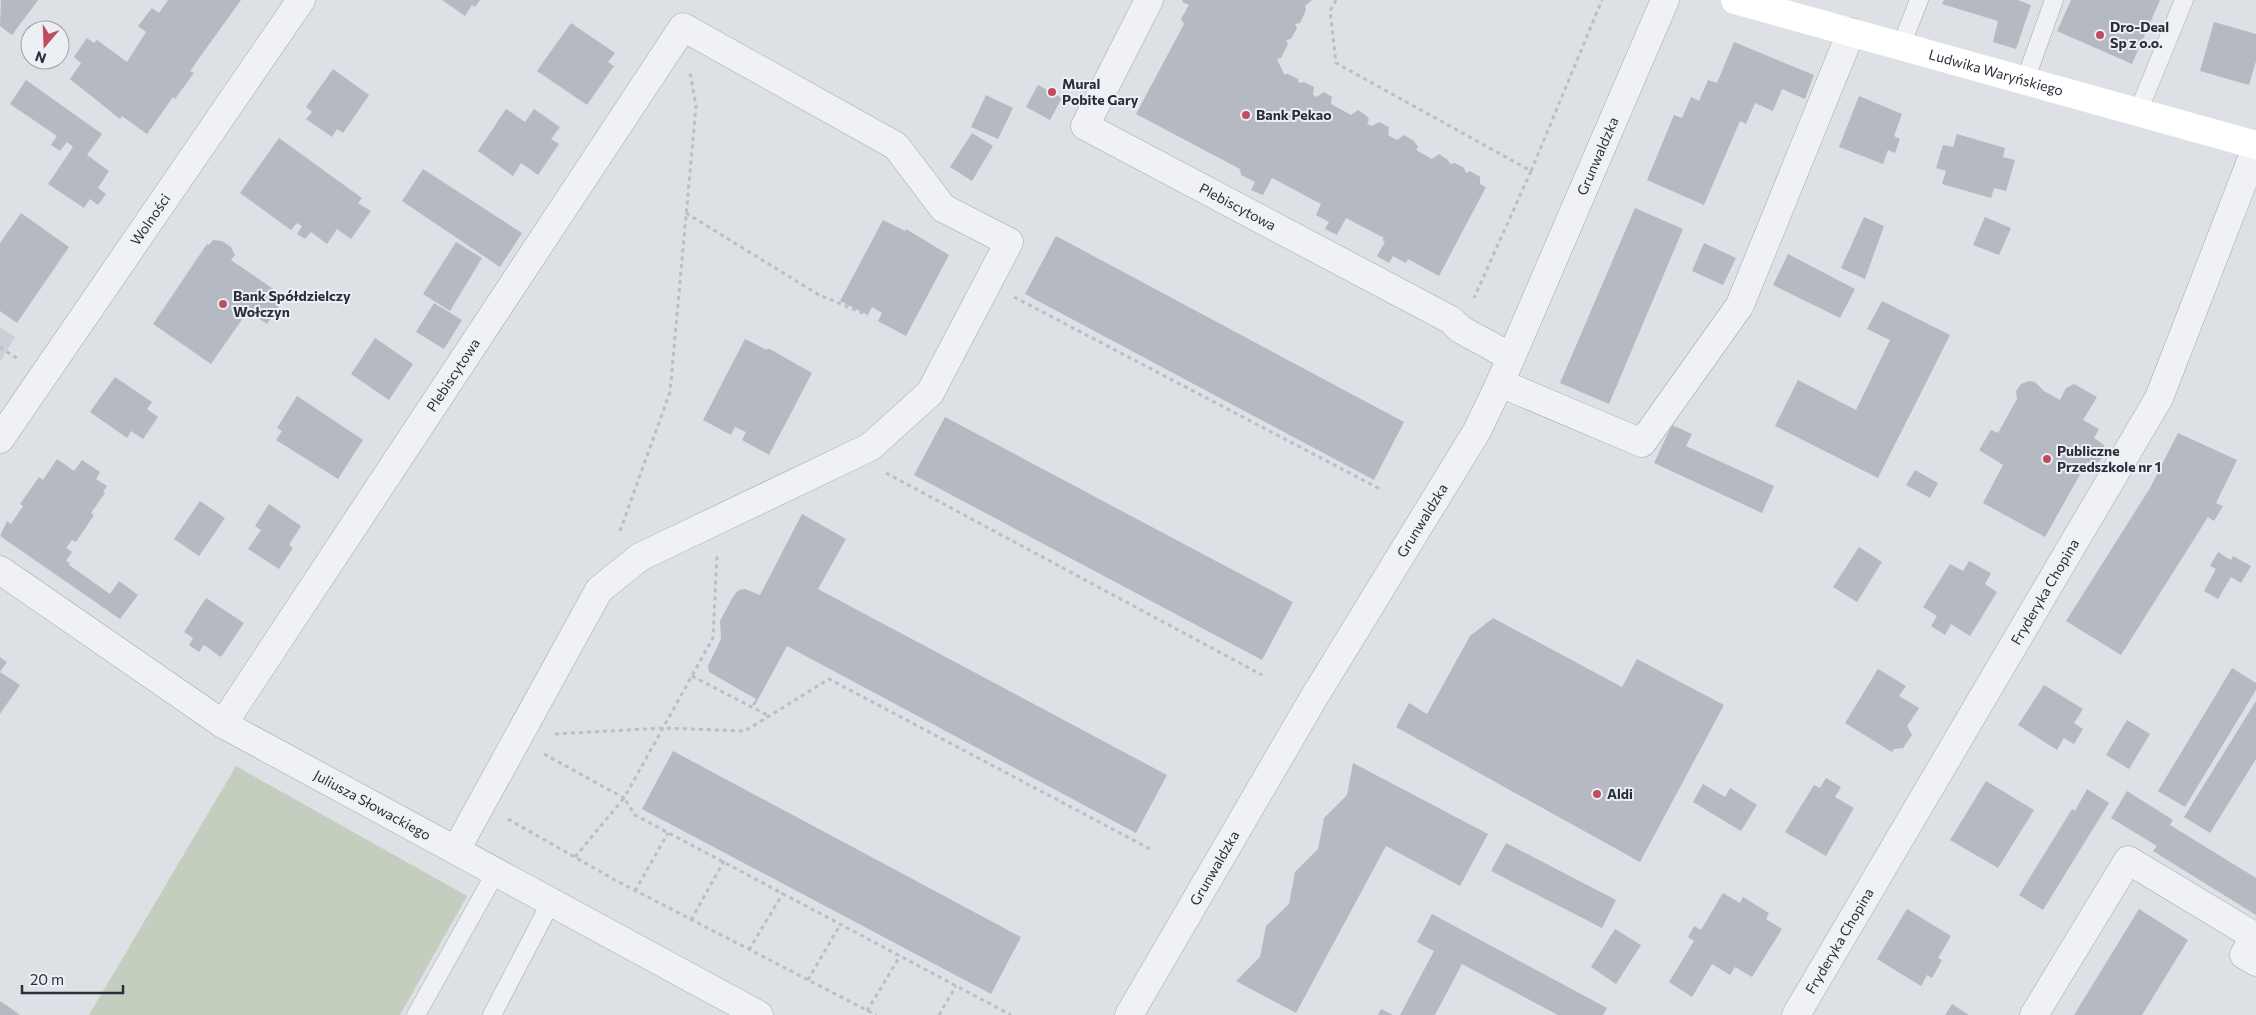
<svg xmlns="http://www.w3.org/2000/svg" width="2256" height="1015" viewBox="0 0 2256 1015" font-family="Commissioner,sans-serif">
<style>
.built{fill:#cbcfd6}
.green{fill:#c3cebf}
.building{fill:#b5b9c1}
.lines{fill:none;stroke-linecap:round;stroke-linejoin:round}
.lane-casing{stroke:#a3a7ae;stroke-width:19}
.street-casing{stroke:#a3a7ae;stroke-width:29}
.path{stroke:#bbbec4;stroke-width:3;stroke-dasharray:4 4;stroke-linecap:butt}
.lane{stroke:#eff1f4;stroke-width:18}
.street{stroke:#eff1f4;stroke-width:28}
.secondary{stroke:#fff;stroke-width:28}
.poi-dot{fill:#bf4d5d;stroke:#eceff3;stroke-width:2}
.labels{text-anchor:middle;stroke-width:4;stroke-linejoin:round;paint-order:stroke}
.poi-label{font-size:14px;font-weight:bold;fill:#282e3a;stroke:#eceff3;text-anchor:start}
.street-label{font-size:14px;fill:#282e3a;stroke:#eceff3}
</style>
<rect width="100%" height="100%" fill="#dde0e5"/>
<path class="built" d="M 0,327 L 15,337 L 0,362 Z"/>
<path class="green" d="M 236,766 L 467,896 L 400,1015 L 89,1015 Z"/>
<path class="building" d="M 38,0 L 12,35 L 0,26 L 1,0 Z
M 168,0 L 241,0 L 190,71 L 194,73 L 175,99 L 173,97 L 147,134 L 122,116 L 120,119 L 70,79 L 81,63 L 74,57 L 87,38 L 94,43 L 97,40 L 127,62 L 146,32 L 138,26 L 152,8 L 159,13 Z
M 442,0 L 480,0 L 475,7 L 472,5 L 465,16 Z
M 1183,0 L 1312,0 L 1305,6 L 1306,10 L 1300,23 L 1295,24 L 1297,28 L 1291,39 L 1286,40 L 1288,44 L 1281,58 L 1277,59 L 1284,74 L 1288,74 L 1298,79 L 1299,83 L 1304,82 L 1314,87 L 1313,95 L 1317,97 L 1324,92 L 1332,97 L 1331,104 L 1351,115 L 1358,110 L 1367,116 L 1369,120 L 1367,124 L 1372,126 L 1379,122 L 1389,127 L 1388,135 L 1397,140 L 1404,135 L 1414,141 L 1418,147 L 1416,150 L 1432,159 L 1439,154 L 1448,160 L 1450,164 L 1455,163 L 1464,168 L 1466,173 L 1470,171 L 1480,177 L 1480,184 L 1486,187 L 1439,276 L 1408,259 L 1406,263 L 1393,256 L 1389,263 L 1377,256 L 1385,242 L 1382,240 L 1384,238 L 1346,218 L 1337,235 L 1325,229 L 1329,222 L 1316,215 L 1321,204 L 1272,178 L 1263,195 L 1251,190 L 1255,182 L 1241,175 L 1240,169 L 1136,114 L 1184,24 L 1181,19 L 1189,5 L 1182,2 Z
M 1944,0 L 2018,0 L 2031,5 L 2016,49 L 1993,42 L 1998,21 L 1942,4 Z
M 2071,0 L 2160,0 L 2132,64 L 2057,31 Z
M 2214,22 L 2256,34 L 2256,61 L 2249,85 L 2200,71 Z
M 571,23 L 615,53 L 608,62 L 614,66 L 587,105 L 537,71 Z
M 1734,42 L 1814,75 L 1805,99 L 1782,89 L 1773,111 L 1755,103 L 1746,124 L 1740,121 L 1704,205 L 1647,180 L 1674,115 L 1682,118 L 1691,97 L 1699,101 L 1708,80 L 1717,83 Z
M 333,69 L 369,95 L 343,133 L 337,129 L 332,137 L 306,119 L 312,112 L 306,107 Z
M 26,80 L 102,134 L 87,155 L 109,171 L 98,188 L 106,194 L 98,205 L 90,199 L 84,208 L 48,184 L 73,147 L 67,142 L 60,151 L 51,145 L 57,136 L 10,104 Z
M 1038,85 L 1062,98 L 1050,120 L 1026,107 Z
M 986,95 L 1013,108 L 998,139 L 971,127 Z
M 1859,96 L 1902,114 L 1894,136 L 1900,139 L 1895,153 L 1888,150 L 1883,164 L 1839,147 Z
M 506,109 L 525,122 L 534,109 L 560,127 L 551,139 L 559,144 L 538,175 L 521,163 L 513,176 L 478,151 Z
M 972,133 L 993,146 L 972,181 L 950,167 Z
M 1957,134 L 2005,148 L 2003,157 L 2015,160 L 2006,191 L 1994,188 L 1991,198 L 1942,184 L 1946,171 L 1936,168 L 1943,145 L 1953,147 Z
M 279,138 L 362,198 L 358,203 L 371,211 L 351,239 L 337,229 L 327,244 L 311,232 L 305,239 L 297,234 L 302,226 L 297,223 L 291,230 L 240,193 Z
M 423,169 L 522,233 L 500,267 L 402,201 Z
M 1635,208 L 1683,229 L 1609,404 L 1560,383 Z
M 21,213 L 69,247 L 17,323 L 0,311 L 0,243 Z
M 1864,217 L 1884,226 L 1865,279 L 1841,268 Z
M 1985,217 L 2011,228 L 1999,255 L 1973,245 Z
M 883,220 L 905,231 L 906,229 L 949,255 L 906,336 L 878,321 L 882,313 L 872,307 L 868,315 L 840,301 Z
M 1056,236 L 1404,422 L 1374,480 L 1025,294 Z
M 213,240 L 222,241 L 231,247 L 235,255 L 231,260 L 285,297 L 267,324 L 248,311 L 211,364 L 153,324 L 207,244 L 209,245 Z
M 456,242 L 482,258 L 450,311 L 423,294 Z
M 1704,243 L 1736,258 L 1723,285 L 1692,271 Z
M 1788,254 L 1855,289 L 1840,318 L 1773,285 Z
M 1882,301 L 1950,335 L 1878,478 L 1775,426 L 1798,380 L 1856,410 L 1890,340 L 1867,329 Z
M 434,303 L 462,320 L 444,349 L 416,332 Z
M 375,338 L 413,364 L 389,400 L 351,374 Z
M 745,339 L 767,350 L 768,348 L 812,373 L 769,455 L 742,440 L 746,432 L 735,427 L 731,435 L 703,420 Z
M 115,377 L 152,402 L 147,409 L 158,417 L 143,439 L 131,431 L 127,438 L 90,412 Z
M 2029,381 L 2035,382 L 2044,391 L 2060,400 L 2066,388 L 2074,384 L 2097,397 L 2083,420 L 2099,429 L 2094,438 L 2104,445 L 2105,451 L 2100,461 L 2093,464 L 2087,462 L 2045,537 L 1983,503 L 2003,465 L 1979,450 L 1991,430 L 1998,433 L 2017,399 L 2016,391 L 2021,384 Z
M 297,396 L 363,440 L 338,479 L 276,440 L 282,431 L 277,428 Z
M 945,417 L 1293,602 L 1262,660 L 914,475 Z
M 1672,425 L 1692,434 L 1686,446 L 1774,486 L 1762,513 L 1654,463 Z
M 2178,433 L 2237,460 L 2216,503 L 2223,506 L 2214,521 L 2208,517 L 2121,655 L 2066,621 L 2150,488 Z
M 57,459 L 74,471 L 82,460 L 100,472 L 96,479 L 107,486 L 103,492 L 105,493 L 91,513 L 94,515 L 76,542 L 72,540 L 66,548 L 72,552 L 66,561 L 70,563 L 69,565 L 110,594 L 119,581 L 138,595 L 120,619 L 0,536 L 7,521 L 11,524 L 23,506 L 20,504 L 39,477 L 43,480 Z
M 1915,470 L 1938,483 L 1930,498 L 1906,485 Z
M 200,501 L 225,518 L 199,556 L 174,539 Z
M 269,504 L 301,526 L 289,545 L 293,548 L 279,569 L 248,549 L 261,530 L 255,526 Z
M 802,514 L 846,539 L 818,589 L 1167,775 L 1136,833 L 787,646 L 755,705 L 752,705 L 756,699 L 709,672 L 708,666 L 721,639 L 720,621 L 734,595 L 739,590 L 745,589 L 760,595 Z
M 1859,547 L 1882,562 L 1857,602 L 1833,587 Z
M 2218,552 L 2231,560 L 2233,556 L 2251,566 L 2241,583 L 2231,577 L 2218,599 L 2204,591 L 2216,569 L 2210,566 Z
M 1969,561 L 1991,573 L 1985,584 L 1997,592 L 1970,636 L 1951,624 L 1945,635 L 1931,626 L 1937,616 L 1923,607 L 1950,564 L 1963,571 Z
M 206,598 L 244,623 L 221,657 L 204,645 L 199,652 L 189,645 L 193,638 L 184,632 Z
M 1493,618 L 1622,687 L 1637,659 L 1724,705 L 1640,862 L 1396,727 L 1409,703 L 1427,714 L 1470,636 Z
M 0,657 L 7,662 L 0,672 L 20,685 L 0,714 Z
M 2232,668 L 2256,683 L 2256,690 L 2185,807 L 2158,791 Z
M 1878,669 L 1906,686 L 1899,696 L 1919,708 L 1907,726 L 1912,735 L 1903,748 L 1894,749 L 1892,752 L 1845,723 Z
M 2044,685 L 2083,709 L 2074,723 L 2083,729 L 2074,744 L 2064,738 L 2057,750 L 2018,725 Z
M 2256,701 L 2256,759 L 2210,833 L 2184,817 Z
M 2127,720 L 2150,734 L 2129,769 L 2106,755 Z
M 673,751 L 1021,937 L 991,994 L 642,809 Z
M 1353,763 L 1488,834 L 1460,886 L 1386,846 L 1296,1013 L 1236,981 L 1260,957 L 1266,926 L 1289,904 L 1295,872 L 1318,849 L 1324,818 L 1347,795 Z
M 1826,778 L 1841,787 L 1835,797 L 1854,808 L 1826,856 L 1785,832 L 1814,785 L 1820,788 Z
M 1986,781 L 2034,810 L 1998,868 L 1950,840 Z
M 1703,784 L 1725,797 L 1730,788 L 1757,805 L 1741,831 L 1693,802 Z
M 2087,789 L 2109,803 L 2043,910 L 2019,895 L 2072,809 L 2075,811 Z
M 2127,791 L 2173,820 L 2170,825 L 2256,878 L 2256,915 L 2153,851 L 2157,846 L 2111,818 Z
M 1506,843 L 1616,900 L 1602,928 L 1491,871 Z
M 1723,893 L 1740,903 L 1743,897 L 1769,913 L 1766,919 L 1782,929 L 1752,977 L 1735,967 L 1730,975 L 1712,964 L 1692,997 L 1669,982 L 1694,941 L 1688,937 L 1694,926 L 1701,930 Z
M 1907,909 L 1951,936 L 1938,958 L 1942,960 L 1932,978 L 1927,975 L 1921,986 L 1877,959 Z
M 2139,909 L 2188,940 L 2142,1015 L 2074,1015 Z
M 1432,914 L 1607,1008 L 1603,1015 L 1558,1015 L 1462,964 L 1435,1015 L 1400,1015 L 1434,951 L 1417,942 Z
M 1615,929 L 1641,945 L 1616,984 L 1591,967 Z
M 0,1001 L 12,1009 L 20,1015 L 0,1015 Z
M 1952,1004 L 1969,1015 L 1945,1015 Z
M 1381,1009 L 1393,1015 L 1378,1015 Z"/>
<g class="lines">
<defs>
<path id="lane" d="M 1901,46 L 1919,0
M 2025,81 L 2054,0
M 2138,112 L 2184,0
M 416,1015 L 496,872
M 492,1015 L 551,902"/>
<g id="street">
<path id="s1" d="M 1149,0 L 1085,126 L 1451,320 L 1460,329 L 1511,357"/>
<path d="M 1500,383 L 1642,443 L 1740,305 L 1851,32"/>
<path id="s2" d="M 0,439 L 301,0"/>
<path id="s3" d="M 0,570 L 223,724 L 759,1015"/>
<path id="s4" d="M 223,724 L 683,27 L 896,146 L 943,208 L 1009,242 L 930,393 L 870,447 L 640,557 L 599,590 L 456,850"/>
<path id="s5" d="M 1129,1015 L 1313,699 L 1477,431 L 1500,383 L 1665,0"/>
<path id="s6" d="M 1796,1015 L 2159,398 L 2256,148"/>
<path d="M 2034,1015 L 2128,860 L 2254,936 L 2244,955 L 2256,962"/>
</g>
</defs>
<use href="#lane" class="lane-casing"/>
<use href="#street" class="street-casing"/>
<path class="path" d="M 1336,0 L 1330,11 L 1336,63 L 1531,171 L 1474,298
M 1531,171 L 1602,0
M 686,213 L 819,295 L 868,315
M 1014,297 L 1380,489
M 0,347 L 18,359
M 886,473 L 1262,675
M 620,531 L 670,392 L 696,106 L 690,72
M 692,676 L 769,716
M 555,734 L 663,728 L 745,731 L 829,679 L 1152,850
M 544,754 L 624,798 L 713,638 L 717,556
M 508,819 L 615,880 L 876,1015
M 575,857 L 624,798 L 635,815 L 1011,1015
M 635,891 L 668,833
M 691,920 L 724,861
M 749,950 L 783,893
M 808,980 L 840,925
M 867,1011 L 900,956
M 939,1015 L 956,986"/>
<use href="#lane" class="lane"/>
<use href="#street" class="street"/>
<path class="secondary" id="s7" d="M 1735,0 L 2256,145"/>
</g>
<g class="poi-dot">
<circle cx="2100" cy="35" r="5"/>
<circle cx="1052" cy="92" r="5"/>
<circle cx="1246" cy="115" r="5"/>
<circle cx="223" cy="304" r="5"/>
<circle cx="2047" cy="459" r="5"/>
<circle cx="1597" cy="794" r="5"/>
</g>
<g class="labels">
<g class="poi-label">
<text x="2110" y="32">Dro-Deal<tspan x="2110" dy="16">Sp z o.o.</tspan></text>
<text x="1062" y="89">Mural<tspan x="1062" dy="16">Pobite Gary</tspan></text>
<text x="1256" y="120">Bank Pekao</text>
<text x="233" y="301">Bank Spółdzielczy<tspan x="233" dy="16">Wołczyn</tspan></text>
<text x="2057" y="456">Publiczne<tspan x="2057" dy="16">Przedszkole nr 1</tspan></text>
<text x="1607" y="799">Aldi</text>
</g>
<g class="street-label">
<text dy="5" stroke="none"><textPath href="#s7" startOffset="271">Ludwika Waryńskiego</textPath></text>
<text dy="5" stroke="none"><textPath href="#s5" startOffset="980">Grunwaldzka</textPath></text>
<text dy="5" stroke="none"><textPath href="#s1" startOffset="314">Plebiscytowa</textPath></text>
<text dy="5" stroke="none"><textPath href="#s2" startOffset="266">Wolności</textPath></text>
<text dy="5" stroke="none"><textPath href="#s4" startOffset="418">Plebiscytowa</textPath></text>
<text dy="5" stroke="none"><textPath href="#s5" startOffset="575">Grunwaldzka</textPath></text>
<text dy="5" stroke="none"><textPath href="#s6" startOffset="491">Fryderyka Chopina</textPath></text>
<text dy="5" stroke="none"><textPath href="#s3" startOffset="441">Juliusza Słowackiego</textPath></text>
<text dy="5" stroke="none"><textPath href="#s5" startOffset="170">Grunwaldzka</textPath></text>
<text dy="5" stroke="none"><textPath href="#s6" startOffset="86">Fryderyka Chopina</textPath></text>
</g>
</g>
<g transform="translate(45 45) rotate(199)"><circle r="24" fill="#eceff3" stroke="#9ea2a9"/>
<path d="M0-4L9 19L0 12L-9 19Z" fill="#bf4d5d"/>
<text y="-8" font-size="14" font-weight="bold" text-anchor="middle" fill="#282e3a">N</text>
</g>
<path d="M22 985v8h101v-8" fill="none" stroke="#282e3a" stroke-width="2.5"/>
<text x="30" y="985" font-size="15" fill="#282e3a" stroke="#eceff3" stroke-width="4" paint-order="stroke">20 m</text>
</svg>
